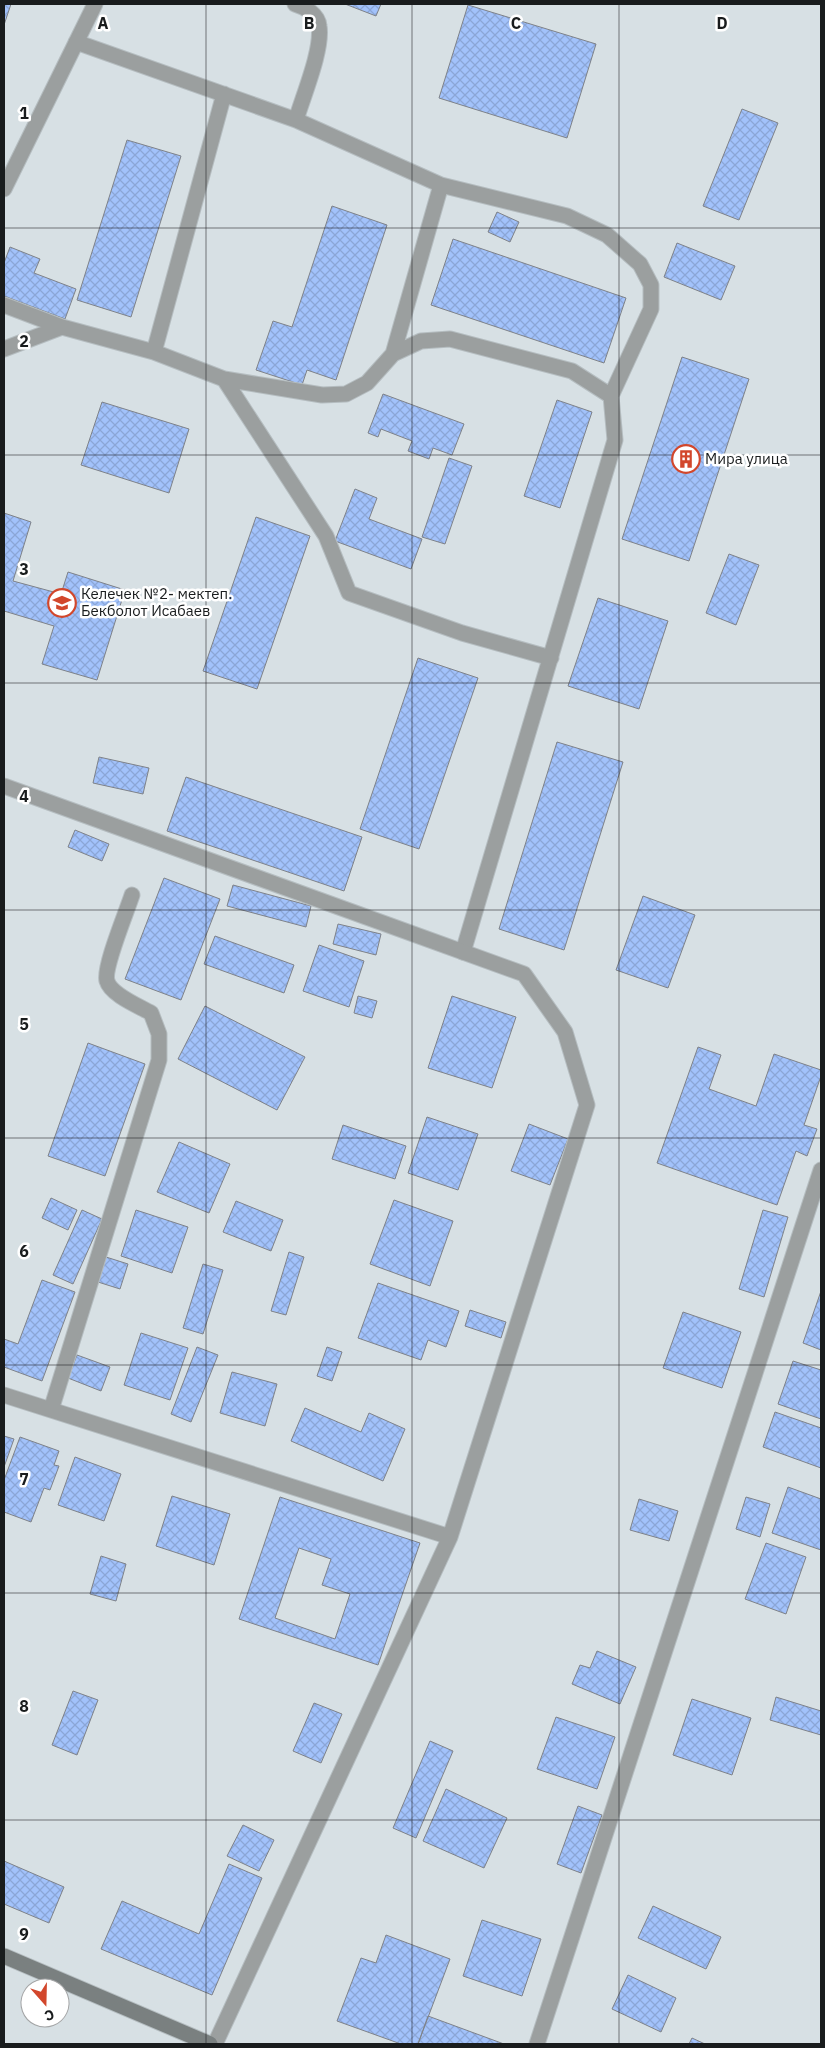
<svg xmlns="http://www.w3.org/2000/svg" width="825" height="2048" viewBox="0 0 825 2048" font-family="'IBM Plex Sans',sans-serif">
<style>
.building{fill:url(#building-cross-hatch);stroke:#7e8289;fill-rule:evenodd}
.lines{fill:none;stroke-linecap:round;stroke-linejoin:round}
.lane-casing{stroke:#b5bdc0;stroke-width:17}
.street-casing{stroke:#b5bdc0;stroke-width:17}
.secondary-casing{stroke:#b5bdc0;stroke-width:17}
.lane{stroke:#9b9f9f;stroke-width:15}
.street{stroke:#9b9f9f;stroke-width:15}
.secondary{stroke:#7a8080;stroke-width:15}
.grid{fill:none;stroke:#191c1d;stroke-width:1;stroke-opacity:0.55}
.labels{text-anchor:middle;stroke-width:5;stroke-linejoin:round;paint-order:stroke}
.poi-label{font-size:15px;fill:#191c1d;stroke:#fff;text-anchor:start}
.grid-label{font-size:16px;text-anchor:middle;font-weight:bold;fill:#191c1d;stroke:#fff;stroke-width:5;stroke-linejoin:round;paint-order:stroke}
</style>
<defs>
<pattern id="building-cross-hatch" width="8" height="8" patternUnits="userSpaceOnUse" patternTransform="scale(1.25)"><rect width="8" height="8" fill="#a2c2fb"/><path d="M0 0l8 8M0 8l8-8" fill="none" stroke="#8ba6d7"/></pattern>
</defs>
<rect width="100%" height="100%" fill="#d7e0e4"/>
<path class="building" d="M 4,4 L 11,4 L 4,25 Z
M 345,4 L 381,4 L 376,16 Z
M 468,5 L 596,44 L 567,138 L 439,98 Z
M 742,109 L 778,123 L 739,220 L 703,206 Z
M 127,140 L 181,156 L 131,317 L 77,300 Z
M 332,206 L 387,225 L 336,380 L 307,370 L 302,385 L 256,370 L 273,321 L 292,327 Z
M 497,212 L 519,222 L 510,242 L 488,232 Z
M 453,239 L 626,298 L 604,363 L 431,305 Z
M 677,243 L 735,266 L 721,300 L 664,277 Z
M 10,247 L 40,259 L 34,273 L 76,289 L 65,319 L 4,296 L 4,263 Z
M 682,357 L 749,379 L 689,561 L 622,539 Z
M 383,394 L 464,424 L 452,455 L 433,448 L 429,459 L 408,451 L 412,441 L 381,429 L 378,437 L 368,433 Z
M 557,400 L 592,412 L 560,508 L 524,496 Z
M 102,402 L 189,429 L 169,493 L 81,465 Z
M 449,458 L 472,466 L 445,544 L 422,537 Z
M 355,489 L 377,498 L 369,519 L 422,539 L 411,569 L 335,541 Z
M 4,513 L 31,522 L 13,581 L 61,594 L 68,572 L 125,590 L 97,680 L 42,664 L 54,626 L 4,611 Z
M 256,517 L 310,536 L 257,689 L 203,671 Z
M 729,554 L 759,565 L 736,625 L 706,613 Z
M 598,598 L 668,621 L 639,709 L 568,686 Z
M 418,658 L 478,678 L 419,849 L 360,829 Z
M 557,742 L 623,762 L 564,950 L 499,929 Z
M 99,757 L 149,768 L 143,794 L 93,783 Z
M 186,777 L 362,837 L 344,891 L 167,831 Z
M 75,830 L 109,844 L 102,861 L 68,847 Z
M 164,878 L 220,899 L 181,1000 L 125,979 Z
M 233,885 L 311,906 L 306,927 L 227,906 Z
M 643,896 L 695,915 L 668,988 L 616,970 Z
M 338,924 L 381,934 L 376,955 L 333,944 Z
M 215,936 L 294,965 L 284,993 L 204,964 Z
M 319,945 L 364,961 L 349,1007 L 303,991 Z
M 358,996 L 377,1001 L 372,1018 L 354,1013 Z
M 452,996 L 516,1017 L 492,1088 L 428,1068 Z
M 205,1006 L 305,1057 L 277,1110 L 178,1059 Z
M 88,1043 L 145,1064 L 105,1176 L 48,1156 Z
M 698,1047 L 721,1055 L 709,1089 L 756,1106 L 774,1054 L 821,1070 L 821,1076 L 804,1125 L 817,1129 L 807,1156 L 796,1151 L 777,1205 L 657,1163 Z
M 427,1117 L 478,1134 L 458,1190 L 408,1173 Z
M 529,1124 L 568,1139 L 550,1185 L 511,1171 Z
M 343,1125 L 406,1146 L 395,1179 L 332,1159 Z
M 179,1142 L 230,1164 L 209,1213 L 157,1192 Z
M 51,1198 L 77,1210 L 68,1230 L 42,1218 Z
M 394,1200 L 453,1221 L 430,1286 L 370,1264 Z
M 236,1201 L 283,1220 L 271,1251 L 223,1232 Z
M 82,1210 L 102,1219 L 73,1284 L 53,1275 Z
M 136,1210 L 188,1227 L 172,1273 L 121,1256 Z
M 763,1210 L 788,1217 L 764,1297 L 739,1289 Z
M 289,1252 L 304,1257 L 286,1315 L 271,1311 Z
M 106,1257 L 128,1264 L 120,1289 L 98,1282 Z
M 203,1264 L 223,1270 L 203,1334 L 183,1328 Z
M 42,1280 L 75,1292 L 42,1381 L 4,1367 L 4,1339 L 18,1344 Z
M 378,1283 L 459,1311 L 446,1347 L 428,1340 L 421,1360 L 358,1338 Z
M 821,1291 L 821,1350 L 803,1343 Z
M 470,1310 L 506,1322 L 501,1338 L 465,1326 Z
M 683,1312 L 741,1332 L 722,1388 L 663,1368 Z
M 141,1333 L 188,1348 L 170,1400 L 124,1385 Z
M 197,1347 L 218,1355 L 191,1422 L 171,1414 Z
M 327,1347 L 342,1352 L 332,1381 L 317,1376 Z
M 77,1355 L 110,1367 L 101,1391 L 68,1378 Z
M 793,1361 L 821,1370 L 821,1419 L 778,1404 Z
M 232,1372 L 277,1384 L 265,1426 L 220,1413 Z
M 305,1408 L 361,1432 L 369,1413 L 405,1429 L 383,1481 L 291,1441 Z
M 775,1412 L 821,1428 L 821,1468 L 763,1447 Z
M 4,1436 L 14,1439 L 4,1467 Z
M 20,1437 L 59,1451 L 54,1465 L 59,1466 L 50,1490 L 44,1488 L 31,1522 L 4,1512 L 4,1480 Z
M 75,1457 L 121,1474 L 104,1521 L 58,1505 Z
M 788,1487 L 821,1499 L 821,1550 L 772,1533 Z
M 172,1496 L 230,1514 L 214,1565 L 156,1546 Z
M 280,1497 L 420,1543 L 378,1665 L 239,1619 ZM 299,1548 L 331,1559 L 322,1585 L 350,1594 L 335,1639 L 275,1618 Z
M 746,1497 L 770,1504 L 760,1537 L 736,1529 Z
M 639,1499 L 678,1511 L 669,1541 L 630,1530 Z
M 766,1543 L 806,1557 L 786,1614 L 745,1599 Z
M 101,1556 L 126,1564 L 116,1601 L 90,1594 Z
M 597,1651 L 636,1667 L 620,1704 L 572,1684 L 580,1665 L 590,1668 Z
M 73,1691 L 98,1700 L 77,1755 L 52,1745 Z
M 776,1697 L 821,1711 L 821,1735 L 770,1720 Z
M 692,1699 L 751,1718 L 732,1775 L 673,1755 Z
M 314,1703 L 342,1714 L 321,1763 L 293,1751 Z
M 556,1717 L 615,1737 L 597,1789 L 537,1769 Z
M 430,1741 L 453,1751 L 416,1838 L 393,1828 Z
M 446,1789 L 507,1818 L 484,1868 L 423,1841 Z
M 578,1806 L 602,1815 L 581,1873 L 557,1864 Z
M 243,1825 L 274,1840 L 259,1871 L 227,1856 Z
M 4,1861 L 64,1887 L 49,1923 L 4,1904 Z
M 229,1864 L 262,1878 L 212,1995 L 101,1949 L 122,1901 L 199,1934 Z
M 653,1906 L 721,1937 L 706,1969 L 638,1938 Z
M 482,1920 L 541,1939 L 522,1996 L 463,1976 Z
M 386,1935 L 450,1959 L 418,2044 L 401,2044 L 337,2021 L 361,1958 L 376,1963 Z
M 628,1975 L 676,1998 L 661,2032 L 612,2009 Z
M 428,2016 L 504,2044 L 418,2044 Z
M 692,2038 L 705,2044 L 689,2044 Z"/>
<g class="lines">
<defs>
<path id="lane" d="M 295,4 C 305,7 318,14 319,26 C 323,49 303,96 296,120
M 76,42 L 296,120 L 441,185 L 567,216 L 607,235 L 640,264 L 651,285 L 651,309 L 611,396
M 4,189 L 95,4
M 4,305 L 62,327
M 4,349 L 62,327 L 154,352 L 224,379 L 322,395 L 346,394 L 367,383 L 393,354 L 421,341 L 450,339 L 572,371 L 611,396 L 615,440 L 463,952
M 154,352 L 224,94
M 393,354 L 441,185
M 224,379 L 326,536 L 349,593 L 462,633 L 551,658"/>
<path id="street" d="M 4,786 L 524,974 L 565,1032 L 587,1105 L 450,1537 L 215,2044
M 4,1395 L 450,1537
M 51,1410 L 159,1060 L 159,1034 L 151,1013 C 139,1006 111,995 107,981 C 103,968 127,911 132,895
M 537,2044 L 821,1170"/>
<path id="secondary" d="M 4,1956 L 210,2044"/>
</defs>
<use href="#lane" class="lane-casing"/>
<use href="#street" class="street-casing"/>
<use href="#secondary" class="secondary-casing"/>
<use href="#lane" class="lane"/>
<use href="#street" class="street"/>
<use href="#secondary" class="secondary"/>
</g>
<path class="grid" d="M 206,4 L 206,2044M 412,4 L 412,2044M 619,4 L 619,2044M 4,228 L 821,228M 4,455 L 821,455M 4,683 L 821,683M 4,910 L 821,910M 4,1138 L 821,1138M 4,1365 L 821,1365M 4,1593 L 821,1593M 4,1820 L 821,1820"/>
<defs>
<symbol id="building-ring" viewBox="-11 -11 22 22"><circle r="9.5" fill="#fff" stroke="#d2472c" stroke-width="1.5"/><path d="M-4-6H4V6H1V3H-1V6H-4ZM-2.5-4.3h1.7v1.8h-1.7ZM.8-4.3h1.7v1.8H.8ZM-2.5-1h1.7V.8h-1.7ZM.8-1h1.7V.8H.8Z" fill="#d2472c"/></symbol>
<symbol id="school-ring" viewBox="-11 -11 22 22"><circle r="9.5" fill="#fff" stroke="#d2472c" stroke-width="1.5"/><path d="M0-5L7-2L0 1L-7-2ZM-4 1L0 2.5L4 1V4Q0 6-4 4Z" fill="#d2472c"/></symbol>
</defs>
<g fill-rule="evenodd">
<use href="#building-ring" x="670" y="443" width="32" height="32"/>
<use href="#school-ring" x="46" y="587" width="32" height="32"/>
</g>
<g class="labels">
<g class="poi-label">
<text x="705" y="464">Мира улица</text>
<text x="81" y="599">Келечек №2- мектеп.<tspan x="81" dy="17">Бекболот Исабаев</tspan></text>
</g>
</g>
<g class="grid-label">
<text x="103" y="29">A</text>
<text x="309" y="29">B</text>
<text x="516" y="29">C</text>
<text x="722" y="29">D</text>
<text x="24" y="119">1</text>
<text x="24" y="347">2</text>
<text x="24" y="575">3</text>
<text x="24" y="802">4</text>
<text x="24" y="1030">5</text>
<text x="24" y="1257">6</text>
<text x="24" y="1485">7</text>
<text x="24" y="1712">8</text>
<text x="24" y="1940">9</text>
</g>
<rect width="825" height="2048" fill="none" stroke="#191c1d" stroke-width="10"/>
<g transform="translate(45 2003) rotate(160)"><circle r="24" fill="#ffffff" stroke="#a3a4a5"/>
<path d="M0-4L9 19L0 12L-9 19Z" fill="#d2472c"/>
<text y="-8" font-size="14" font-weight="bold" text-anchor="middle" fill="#191c1d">С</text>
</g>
</svg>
